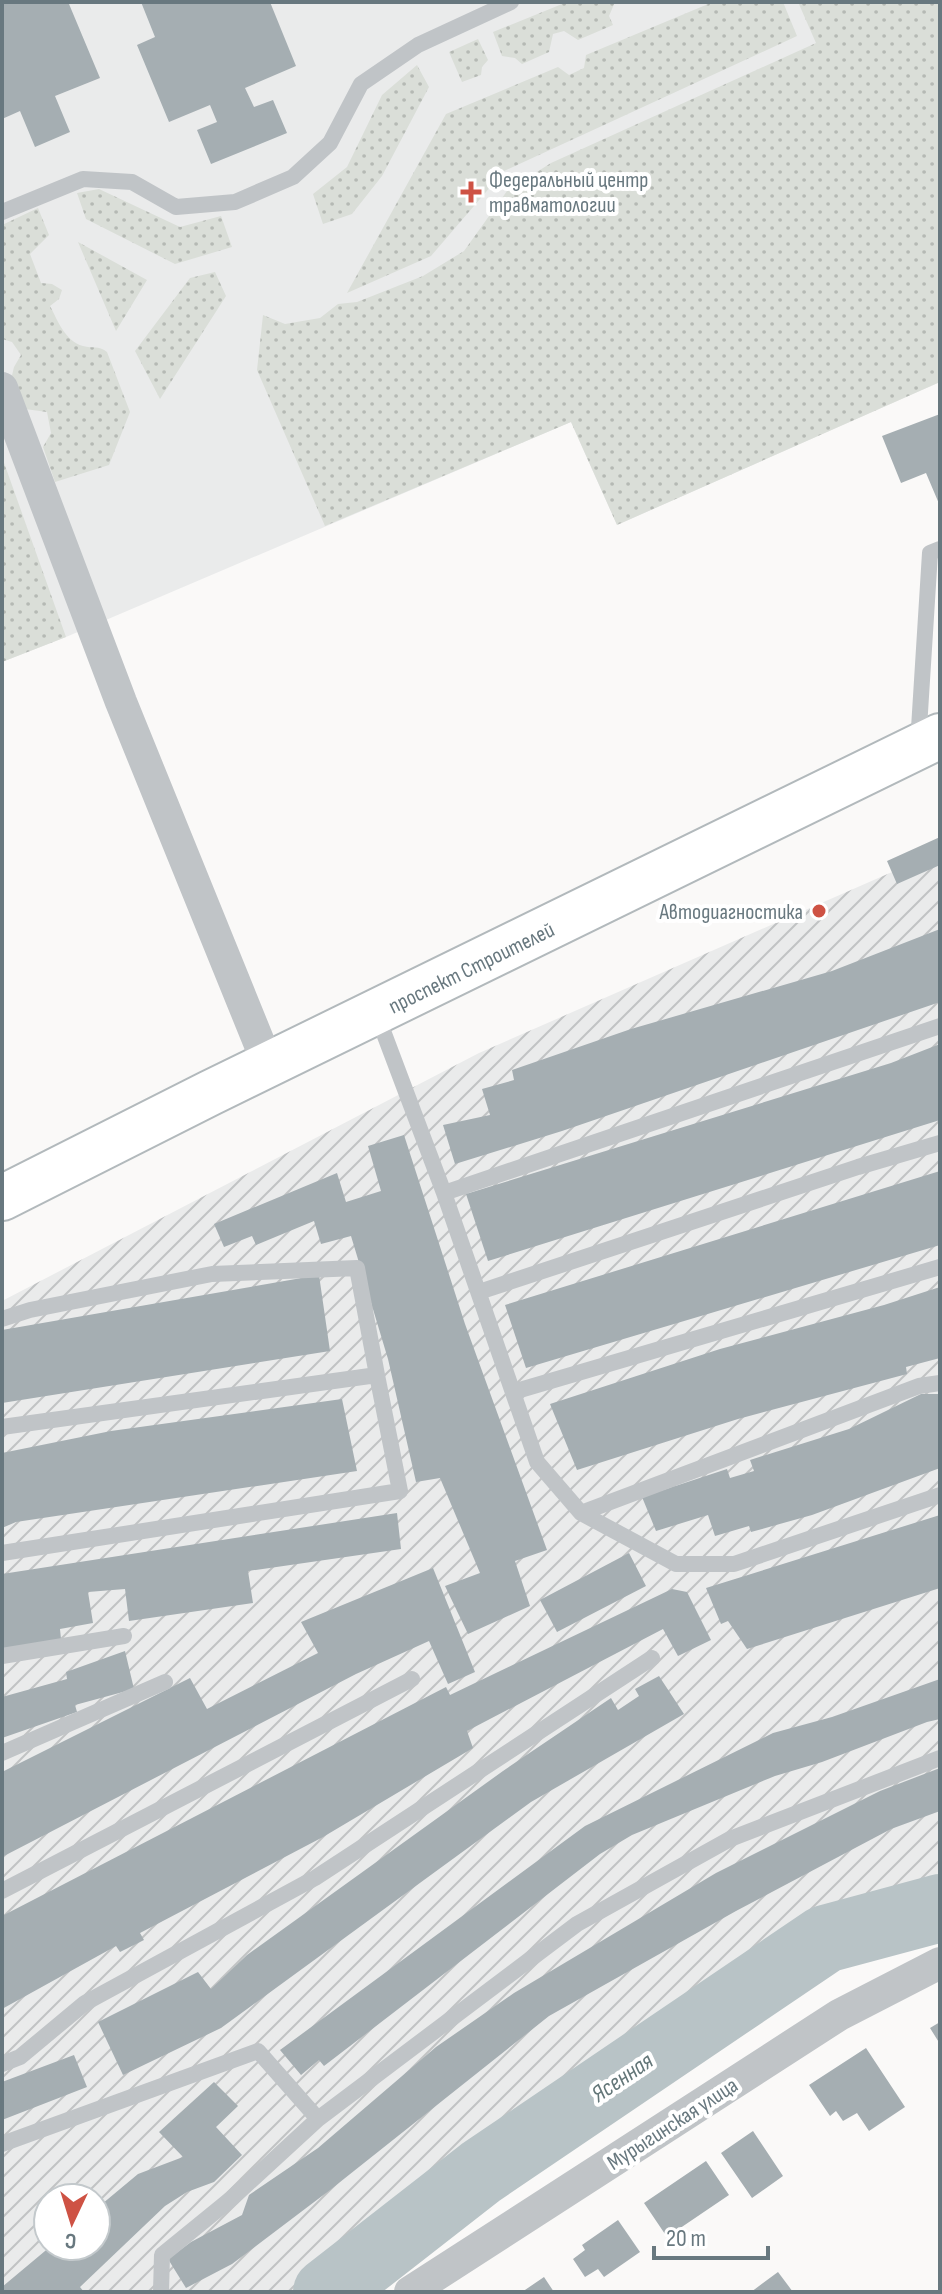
<svg xmlns="http://www.w3.org/2000/svg" width="942" height="2294" viewBox="0 0 942 2294" font-family="'Sofia Sans Condensed',sans-serif">
<style>
.built{fill:#eaebeb}
.industrial{fill:url(#industrial-furrows);fill-rule:evenodd}
.grass{fill:url(#grass-dots)}
.lines{fill:none;stroke-linecap:round;stroke-linejoin:round}
.river{stroke:#b8c3c6;stroke-width:68}
.building{fill:#a5aeb2}
.secondary-casing{stroke:#b2b9bc;stroke-width:48}
.service{stroke:#c0c4c7;stroke-width:16}
.minor{stroke:#c0c4c7;stroke-width:32}
.secondary{stroke:#fff;stroke-width:44}
.poi-dot{fill:#ce5244;stroke:#fff;stroke-width:3}
.labels{text-anchor:middle;stroke-width:8;stroke-linejoin:round;paint-order:stroke}
.poi-label{font-size:22px;fill:#68787f;stroke:#fff;text-anchor:start}
.street-label{font-size:22px;fill:#68787f;stroke:#fff}
.water-label{font-size:24px;font-style:italic;fill:#637678;stroke:#fff}
</style>
<defs>
<pattern id="industrial-furrows" width="10" height="10" patternUnits="userSpaceOnUse" patternTransform="scale(2)"><rect width="10" height="10" fill="#eaebeb"/><path d="M-1 1l2-2M0 10L10 0M9 11l2-2" fill="none" stroke="#c1c3c4"/></pattern>
<pattern id="grass-dots" width="8" height="8" patternUnits="userSpaceOnUse" patternTransform="scale(2)"><rect width="8" height="8" fill="#daded8"/><path d="M2 2h.1M6 6h.1" fill="none" stroke="#b5b9b4" stroke-width="1.8" stroke-linecap="round"/></pattern>
</defs>
<rect width="100%" height="100%" fill="#faf9f8"/>
<path class="built" d="M 2,2 L 940,2 L 940,382 L 617,525 L 571,422 L 66,637 L 2,662 Z"/>
<path class="industrial" d="M 940,851 L 940,1881 L 544,2101 L 295,2292 L 2,2292 L 2,1301 L 479,1053 ZM 48,2198 L 96,2198 L 96,2246 L 48,2246 Z"/>
<path class="grass" d="M 567,2 L 615,2 L 609,16 L 613,25 L 578,40 L 564,31 L 553,34 L 549,52 L 522,64 L 515,58 L 502,56 L 493,32 Z
M 713,2 L 783,2 L 797,36 L 504,171 L 431,256 L 347,293 L 446,114 L 558,67 L 569,75 L 584,68 L 586,55 Z
M 798,2 L 940,2 L 940,382 L 617,525 L 571,422 L 325,526 L 257,370 L 263,315 L 285,324 L 320,318 L 338,304 L 357,302 L 423,276 L 464,251 L 507,191 L 551,163 L 816,43 Z
M 478,39 L 488,60 L 482,67 L 481,75 L 462,82 L 449,52 Z
M 417,65 L 429,87 L 382,176 L 352,214 L 323,224 L 313,194 L 347,167 L 382,95 Z
M 99,189 L 180,227 L 221,216 L 232,247 L 175,264 L 86,219 L 77,193 Z
M 38,208 L 49,235 L 30,254 L 41,283 L 52,284 L 62,290 L 59,299 L 50,306 C 58,321 65,341 83,346 C 93,349 98,345 107,352 L 130,412 L 109,465 L 55,482 L 43,447 L 51,433 L 47,412 L 25,409 L 9,388 L 14,367 L 21,355 L 12,342 L 2,339 L 2,225 Z
M 78,242 L 147,280 L 116,331 Z
M 215,272 L 226,296 L 160,399 L 135,351 L 190,278 Z
M 2,457 L 66,637 L 2,662 Z"/>
<g class="lines">
<path class="river" d="M 327,2292 L 481,2172 L 825,1939 L 940,1908"/>
</g>
<path class="building" d="M 2,2 L 74,2 L 69,4 L 100,78 L 55,96 L 70,132 L 35,147 L 20,111 L 2,119 Z
M 141,2 L 270,2 L 296,66 L 245,88 L 254,107 L 273,100 L 287,133 L 211,164 L 197,130 L 217,122 L 210,105 L 169,122 L 137,45 L 155,37 Z
M 940,414 L 940,506 L 926,473 L 901,483 L 882,436 Z
M 940,837 L 940,865 L 897,884 L 887,861 Z
M 940,929 L 940,1002 L 562,1131 L 455,1164 L 443,1125 L 490,1115 L 482,1089 L 514,1080 L 512,1070 L 631,1029 L 832,971 Z
M 940,1044 L 940,1120 L 488,1261 L 466,1194 L 891,1063 Z
M 404,1135 L 465,1324 L 547,1550 L 515,1561 L 530,1606 L 468,1634 L 445,1586 L 480,1573 L 440,1478 L 416,1482 L 388,1359 L 351,1236 L 321,1244 L 314,1221 L 256,1245 L 252,1236 L 224,1247 L 214,1224 L 337,1173 L 346,1202 L 381,1191 L 368,1146 Z
M 940,1171 L 940,1245 L 526,1368 L 505,1305 Z
M 319,1275 L 330,1351 L 2,1403 L 2,1330 Z
M 940,1287 L 940,1358 L 906,1367 L 907,1374 L 738,1419 L 577,1470 L 550,1404 L 720,1349 L 884,1305 Z
M 921,1394 L 940,1394 L 940,1468 L 812,1515 L 751,1532 L 749,1526 L 715,1536 L 708,1515 L 656,1531 L 642,1497 L 727,1469 L 730,1478 L 754,1471 L 750,1460 L 849,1429 Z
M 342,1399 L 357,1471 L 16,1522 L 2,1528 L 2,1453 L 111,1431 Z
M 397,1513 L 401,1549 L 248,1571 L 253,1603 L 129,1621 L 125,1589 L 88,1592 L 93,1623 L 60,1629 L 61,1639 L 2,1650 L 2,1574 Z
M 940,1515 L 940,1588 L 747,1649 L 728,1621 L 721,1624 L 706,1588 Z
M 629,1553 L 646,1586 L 557,1632 L 540,1600 Z
M 433,1568 L 475,1672 L 448,1684 L 429,1641 L 356,1674 L 2,1857 L 2,1772 L 190,1678 L 207,1709 L 318,1653 L 301,1622 Z
M 672,1589 L 687,1592 L 711,1640 L 678,1656 L 663,1629 L 467,1731 L 473,1748 L 323,1837 L 140,1933 L 144,1940 L 120,1952 L 116,1946 L 2,2009 L 2,1916 L 446,1687 L 450,1695 Z
M 125,1651 L 134,1689 L 75,1705 L 77,1712 L 2,1738 L 2,1697 L 67,1679 L 66,1672 Z
M 659,1676 L 684,1714 L 531,1802 L 221,2028 L 123,2075 L 98,2022 L 198,1972 L 211,1989 L 247,1955 L 503,1771 L 611,1698 L 618,1710 L 639,1696 L 635,1689 Z
M 940,1679 L 940,1719 L 927,1722 L 822,1762 L 775,1776 L 632,1835 L 600,1854 L 324,2066 L 319,2060 L 301,2075 L 280,2050 L 585,1826 L 773,1733 L 832,1717 Z
M 940,1768 L 940,1811 L 891,1829 L 736,1911 L 549,2016 L 330,2190 L 232,2264 L 186,2288 L 168,2259 L 191,2242 L 242,2215 L 249,2195 L 318,2148 L 436,2047 L 514,1993 L 716,1873 L 880,1791 Z
M 940,2022 L 940,2044 L 930,2028 Z
M 866,2048 L 905,2107 L 869,2131 L 857,2113 L 843,2121 L 836,2111 L 830,2116 L 809,2085 Z
M 74,2055 L 87,2087 L 2,2120 L 2,2082 Z
M 214,2082 L 238,2106 L 216,2127 L 242,2155 L 214,2182 L 187,2192 L 165,2206 L 80,2287 L 84,2292 L 2,2292 L 2,2287 L 51,2246 L 96,2246 L 96,2209 L 138,2174 L 183,2157 L 159,2132 Z
M 753,2131 L 783,2176 L 752,2198 L 721,2153 Z
M 706,2161 L 729,2195 L 667,2237 L 644,2203 Z
M 618,2220 L 640,2252 L 604,2277 L 598,2269 L 585,2277 L 573,2259 L 585,2250 L 582,2245 Z
M 778,2272 L 793,2292 L 751,2292 Z
M 544,2277 L 554,2292 L 522,2292 Z"/>
<g class="lines">
<defs>
<path id="secondary" d="M 2,1198 L 210,1093 L 940,736"/>
</defs>
<use href="#secondary" class="secondary-casing"/>
<path class="service" d="M 2,212 L 83,179 L 132,182 L 176,207 L 235,202 L 293,177 L 330,143 L 361,84 L 418,45 L 511,2
M 918,744 L 930,553 L 940,549
M 377,1015 L 444,1193 L 537,1462 L 581,1513 L 676,1564 L 734,1564 L 940,1495
M 444,1193 L 940,1026
M 479,1292 L 858,1167 L 940,1143
M 2,1319 L 30,1310 L 212,1274 L 357,1268 L 377,1375 L 2,1427
M 513,1392 L 940,1267
M 581,1513 L 919,1386 L 940,1383
M 2,1553 L 400,1491 L 377,1375
M 2,1656 L 124,1636
M 2,1753 L 165,1682
M 2,1891 L 412,1679
M 2,2064 L 20,2057 L 85,2003 L 315,1878 L 652,1658
M 2,2144 L 258,2051 L 318,2119 L 577,1924 L 730,1839 L 940,1758
M 161,2292 L 162,2255 L 232,2198 L 318,2119"/>
<path class="minor" d="M 2,388 L 121,702 L 269,1067
M 410,2292 L 839,2015 L 940,1963"/>
<use href="#secondary" class="secondary"/>
</g>
<g class="poi-dot">
<path d="M467 180h8v8h8v8h-8v8h-8v-8h-8v-8h8z"/>
<circle cx="819" cy="911" r="8"/>
</g>
<g class="labels">
<g class="poi-label">
<text x="489" y="187">Федеральный центр<tspan x="489" dy="25">травматологии</tspan></text>
<text x="803" y="919" text-anchor="end">Автодиагностика</text>
</g>
<g class="street-label">
<text transform="translate(471 967) rotate(-26)" y="8">проспект Строителей</text>
<text transform="translate(672 2123) rotate(-33)" y="8">Мурыгинская улица</text>
</g>
<g class="water-label">
<text transform="translate(622 2077) rotate(-34)" y="8">Ясенная</text>
</g>
</g>
<rect width="942" height="2294" fill="none" stroke="#68787f" stroke-width="8"/>
<g transform="translate(72 2222) rotate(184)"><circle r="38" fill="#ffffff" stroke="#c3c9cc" stroke-width="2"/>
<path d="M0-6L14 30L0 20L-14 30Z" fill="#ce5244"/>
<text y="-12" font-size="22" font-weight="bold" text-anchor="middle" fill="#68787f">С</text>
</g>
<path d="M654 2246v12h114v-12" fill="none" stroke="#68787f" stroke-width="4"/>
<text x="666" y="2246" font-size="24" fill="#68787f" stroke="#ffffff" stroke-width="6" paint-order="stroke">20 m</text>
</svg>
